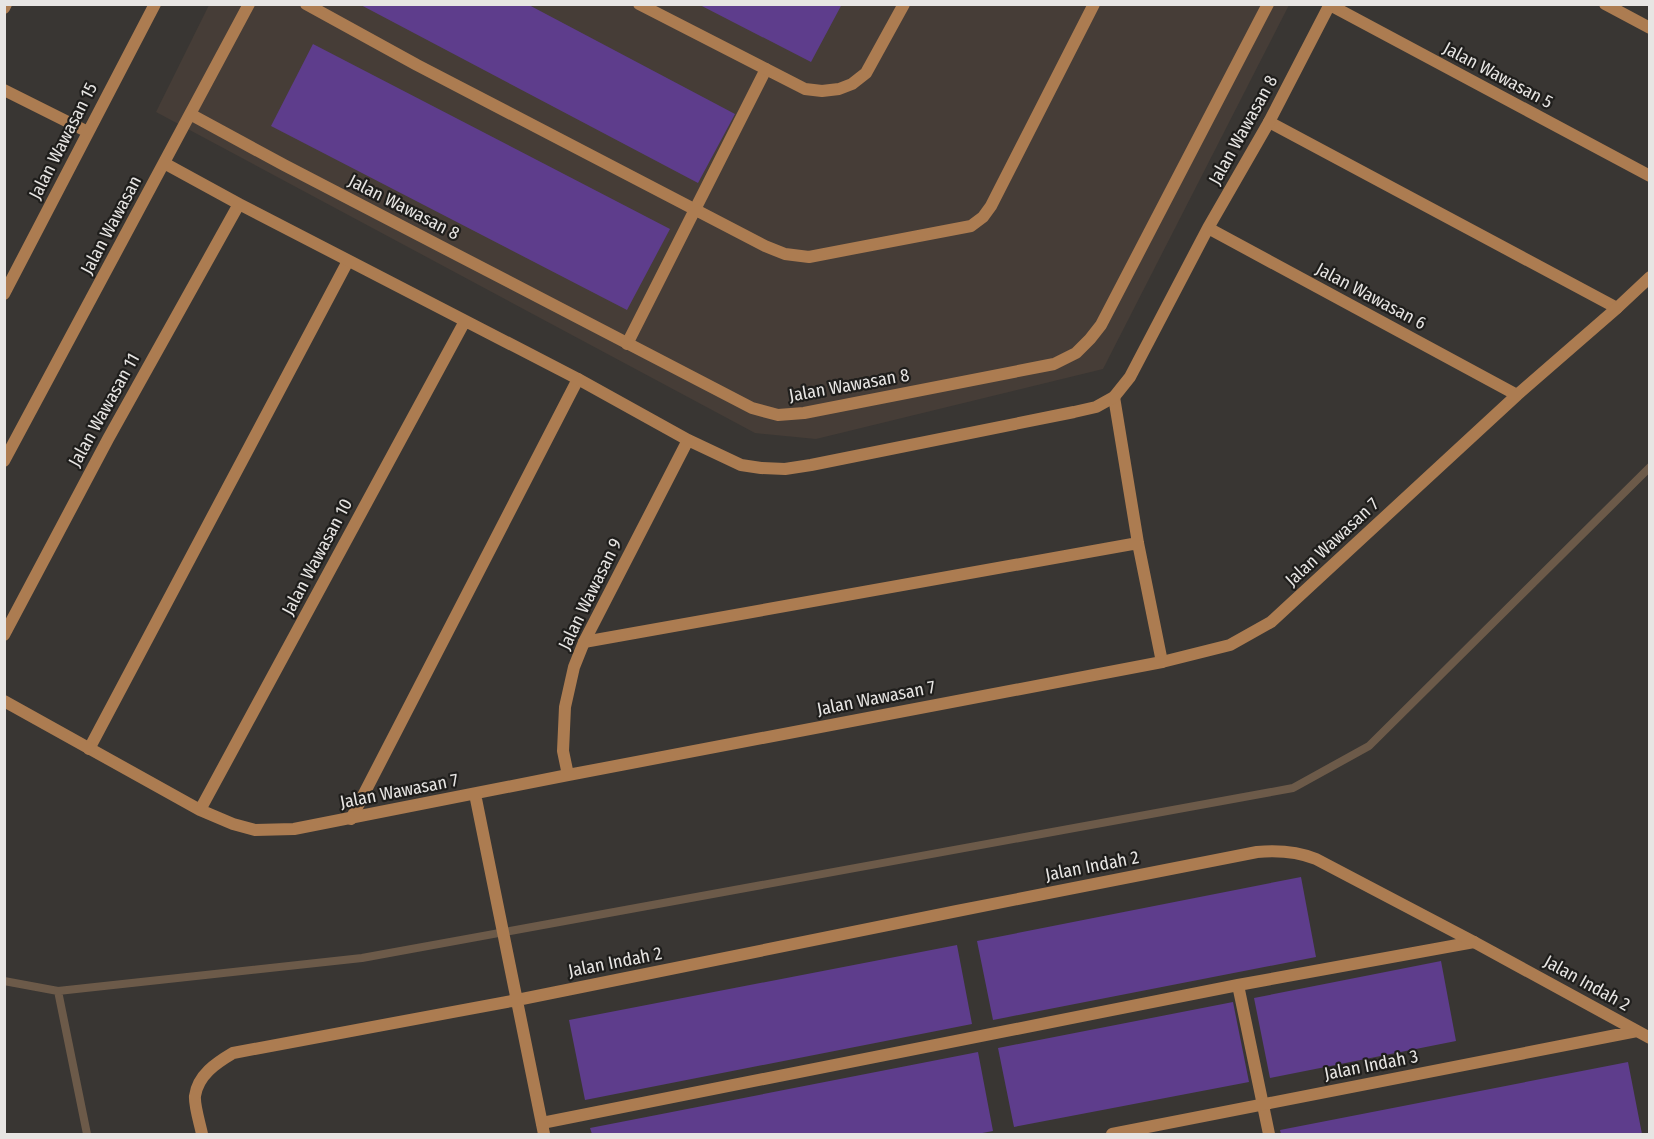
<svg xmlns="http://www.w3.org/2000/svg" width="1654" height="1139" viewBox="0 0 1654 1139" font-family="'Fira Sans Condensed',sans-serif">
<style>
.built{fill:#463d37}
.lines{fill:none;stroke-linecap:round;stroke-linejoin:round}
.stream{stroke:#6c5a49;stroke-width:8}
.building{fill:#5e3d8c}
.lane{stroke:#ac7c51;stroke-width:12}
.street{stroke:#ac7c51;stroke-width:12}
.labels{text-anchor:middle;stroke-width:4.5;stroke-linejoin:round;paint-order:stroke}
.street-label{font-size:18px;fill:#e7e5e3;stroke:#1f1e1c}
</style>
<rect width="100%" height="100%" fill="#393633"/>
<path class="built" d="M 209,5 L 1289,5 L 1103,369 L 816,439 L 755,433 L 156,112 Z"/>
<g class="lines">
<path class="stream" d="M 4,981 L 58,991 L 362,958 L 1293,788 L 1369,746 L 1650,467
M 58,991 L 87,1134"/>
</g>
<path class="building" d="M 359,4 L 527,4 L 735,114 L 698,183 Z
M 698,4 L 842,4 L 811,62 Z
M 313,44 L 670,229 L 627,310 L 271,126 Z
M 1301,877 L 1316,957 L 993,1020 L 977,941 Z
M 957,945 L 972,1024 L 585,1100 L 569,1020 Z
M 1441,961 L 1456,1041 L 1270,1078 L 1254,998 Z
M 1233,1002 L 1249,1082 L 1014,1127 L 998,1048 Z
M 978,1052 L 993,1131 L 977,1134 L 592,1134 L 590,1128 Z
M 1628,1062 L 1642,1134 L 1281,1134 L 1280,1130 Z"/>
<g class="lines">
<path class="lane" d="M 306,4 L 417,65 L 765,246 L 785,254 L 809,257 L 971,226 L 983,217 L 991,206 L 1094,4
M 1605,4 L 1650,28
M 4,8 L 6,4
M 1269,122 L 1617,308
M 627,344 L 766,69
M 1114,397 L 1138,543 L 1162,662
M 584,642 L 1138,543
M 89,749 L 348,261
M 351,819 L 578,379
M 1238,985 L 1269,1134
M 542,1123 L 1238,985 L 1474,942"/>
<path class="street" d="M 639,4 L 805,89 L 822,91 L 839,89 L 852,84 L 866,73 L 904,4
M 1330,5 L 1650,176
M 4,90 L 88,132
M 190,114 L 284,165 L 752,408 L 778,415 L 804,413 L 1054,364 L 1076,353 L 1090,339 L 1101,325 L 1268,4
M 164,163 L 239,204 L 578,379 L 688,440 L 741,465 L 761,468 L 785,469 L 811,465 L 1074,412 L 1096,407 L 1114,397 L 1130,377 L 1208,228 L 1269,122 L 1330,4
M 1208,228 L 1517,395
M 4,294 L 155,4
M 4,461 L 249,4
M 4,635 L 108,439 L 239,204
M 4,701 L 200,810 L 233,824 L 255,830 L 294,829 L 568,775 L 1162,662 L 1230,645 L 1271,622 L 1517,395 L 1617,308 L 1650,277
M 568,775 L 563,751 L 565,707 L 574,667 L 584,642 L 688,440
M 475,794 L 544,1134
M 200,810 L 465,321
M 202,1134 C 200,1124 194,1105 195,1096 C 198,1075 216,1063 233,1053 L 517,1000 L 957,911 L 1257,852 C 1278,850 1296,851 1316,859 L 1474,942 L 1650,1038
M 1112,1134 L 1637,1031"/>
</g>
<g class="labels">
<g class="street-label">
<text transform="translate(1498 75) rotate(28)" y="6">Jalan Wawasan 5</text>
<text transform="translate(1243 130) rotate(-61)" y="6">Jalan Wawasan 8</text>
<text transform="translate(63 141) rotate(-63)" y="6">Jalan Wawasan 15</text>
<text transform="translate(404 207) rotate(27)" y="6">Jalan Wawasan 8</text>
<text transform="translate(111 225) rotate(-62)" y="6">Jalan Wawasan</text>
<text transform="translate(1371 296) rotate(28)" y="6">Jalan Wawasan 6</text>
<text transform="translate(849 385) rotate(-10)" y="6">Jalan Wawasan 8</text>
<text transform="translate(104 410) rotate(-61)" y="6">Jalan Wawasan 11</text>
<text transform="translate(1332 542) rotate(-43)" y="6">Jalan Wawasan 7</text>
<text transform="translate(317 557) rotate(-62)" y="6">Jalan Wawasan 10</text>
<text transform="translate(590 594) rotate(-64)" y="6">Jalan Wawasan 9</text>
<text transform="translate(876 698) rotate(-11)" y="6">Jalan Wawasan 7</text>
<text transform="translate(399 791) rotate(-11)" y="6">Jalan Wawasan 7</text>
<text transform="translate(1092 866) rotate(-11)" y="6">Jalan Indah 2</text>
<text transform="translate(615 962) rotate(-11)" y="6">Jalan Indah 2</text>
<text transform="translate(1587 983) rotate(29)" y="6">Jalan Indah 2</text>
<text transform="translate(1371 1065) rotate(-11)" y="6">Jalan Indah 3</text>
</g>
</g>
<rect width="1654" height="1139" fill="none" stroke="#e7e5e3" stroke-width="12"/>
</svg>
